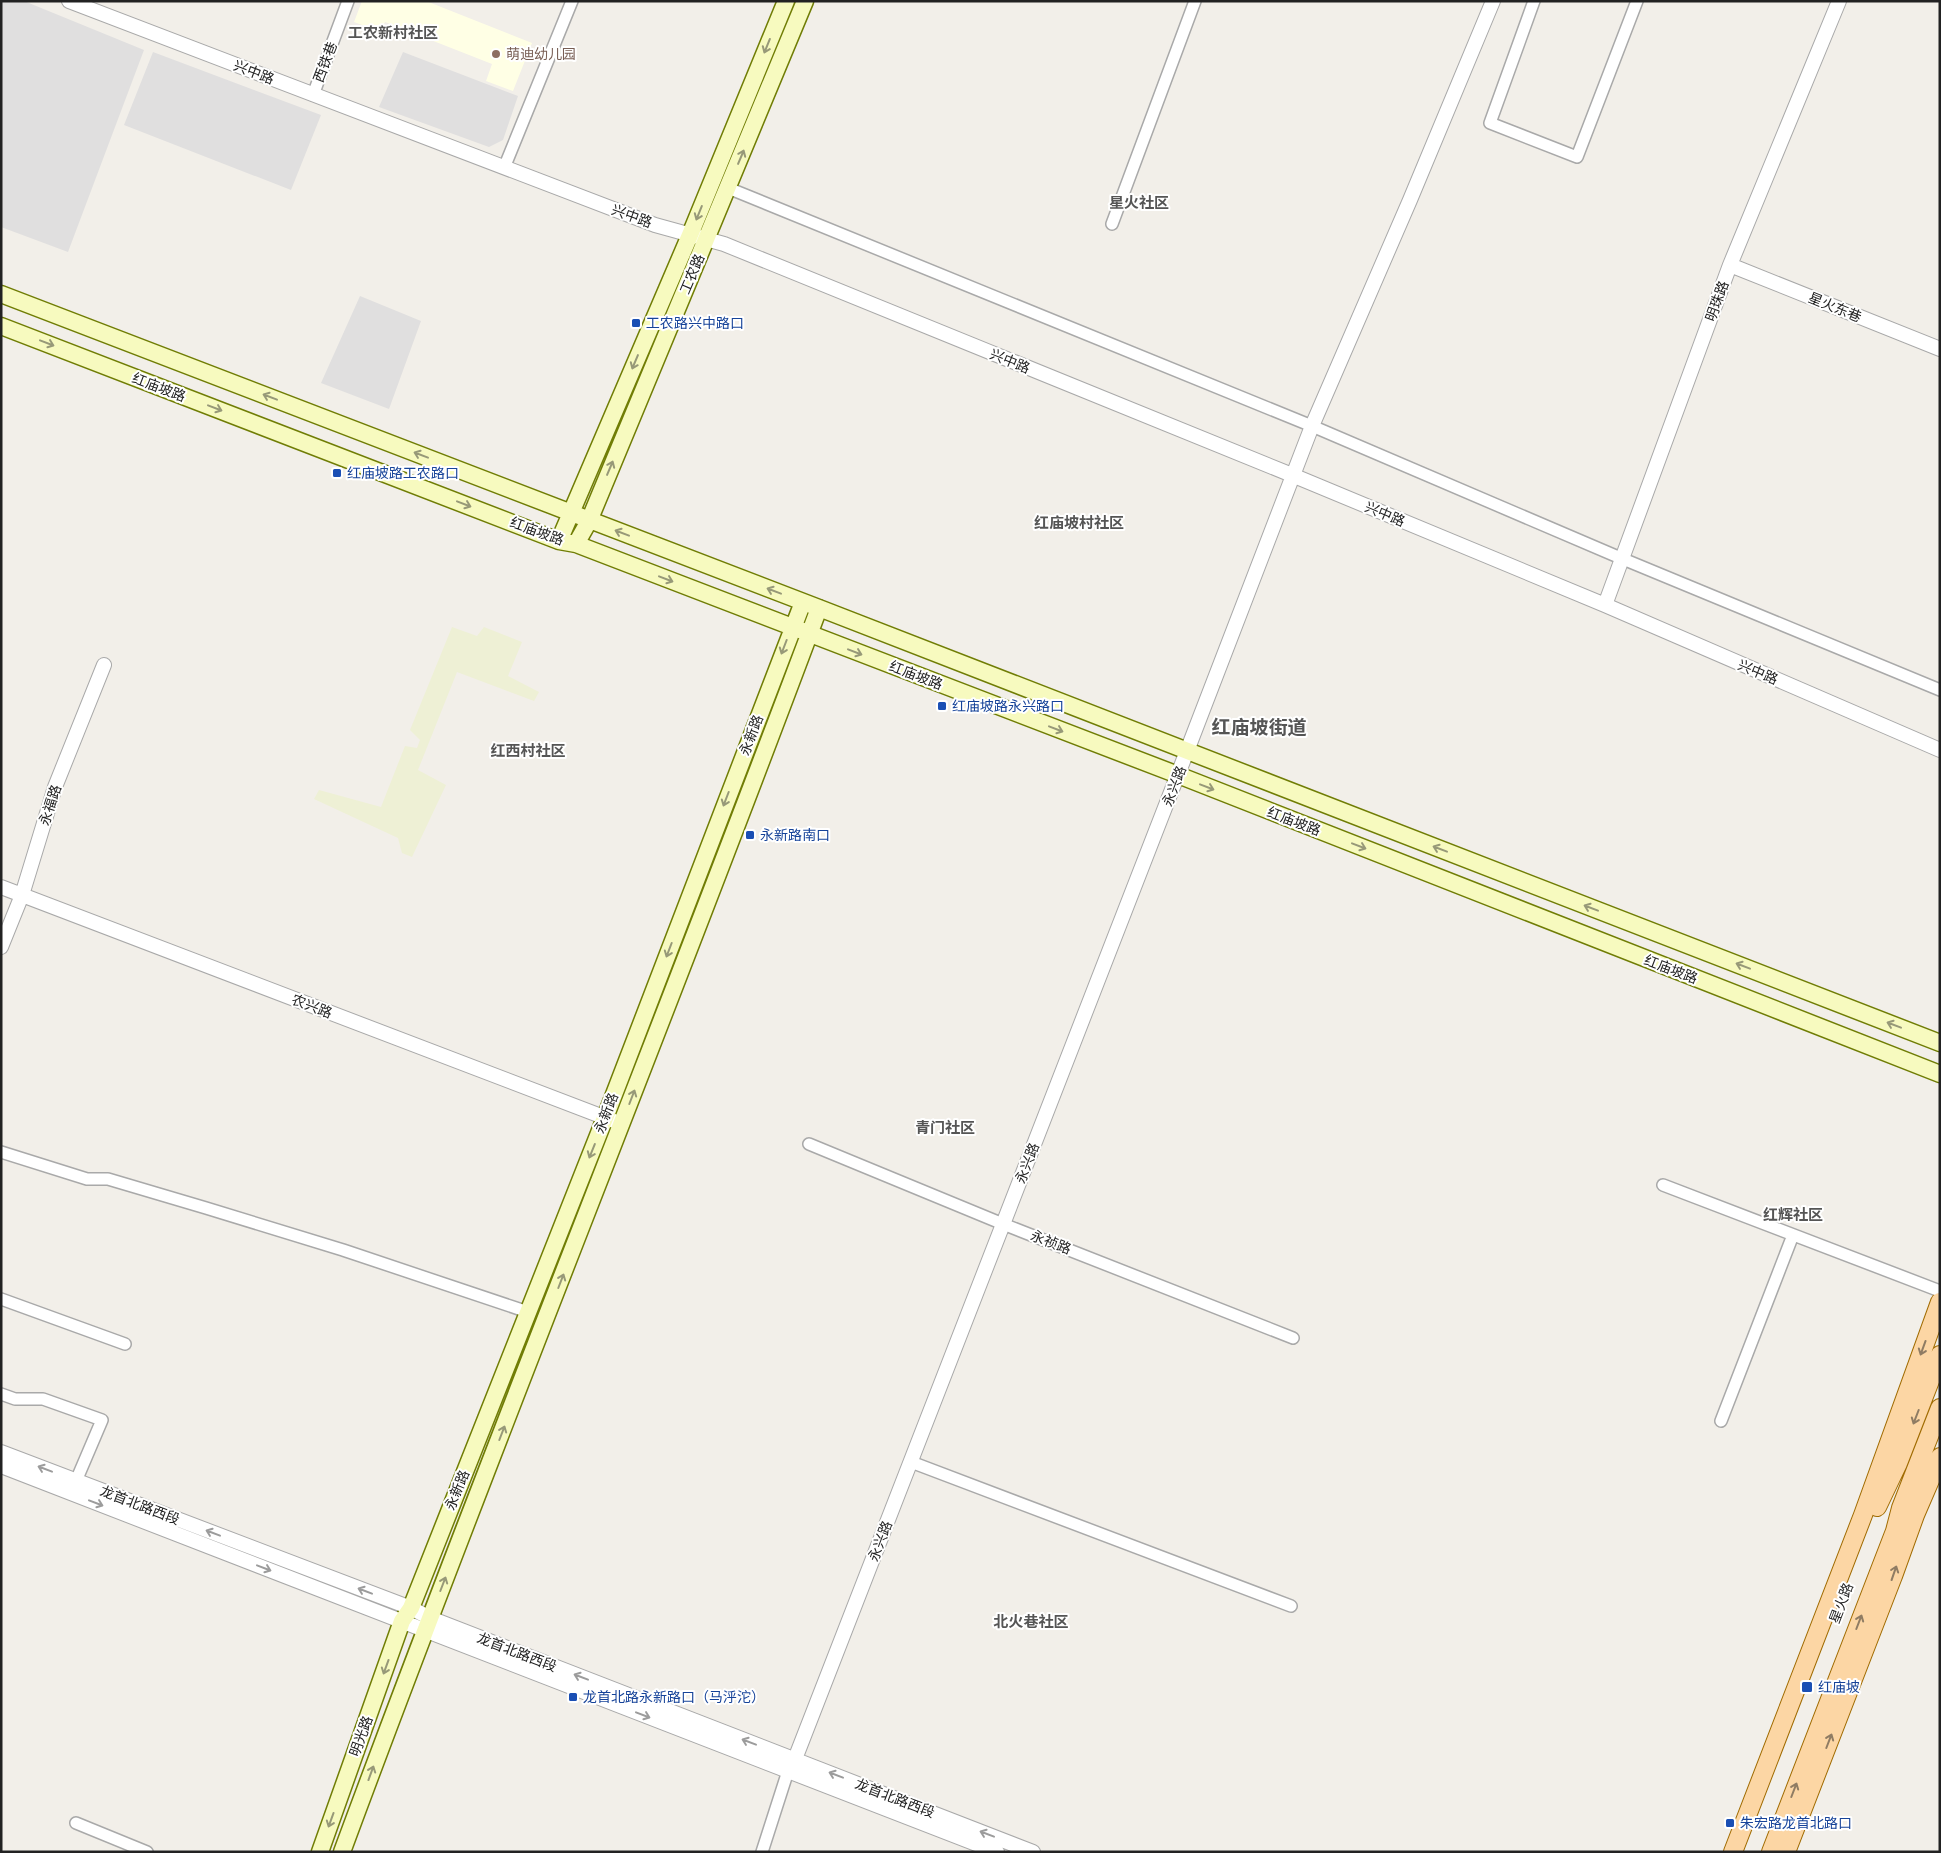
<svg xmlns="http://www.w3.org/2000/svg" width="1941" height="1853" viewBox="0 0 1941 1853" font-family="'Titillium Web','Noto Sans SC',sans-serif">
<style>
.residential{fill:#e0dfdf}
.education{fill:#ffffe5}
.farmland{fill:#eef0d5}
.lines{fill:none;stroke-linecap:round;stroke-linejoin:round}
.minor-casing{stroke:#a9a9a9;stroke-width:14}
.tertiary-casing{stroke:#a9a9a9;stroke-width:16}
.secondary-casing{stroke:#707d05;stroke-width:19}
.primary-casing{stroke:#a06b00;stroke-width:20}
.minor{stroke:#fff;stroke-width:11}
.tertiary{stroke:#fff;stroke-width:14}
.secondary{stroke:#f7fabf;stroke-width:16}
.primary{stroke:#fcd6a4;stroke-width:18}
.oneway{stroke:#979978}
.oneway2{stroke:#8f7c63}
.oneway3{stroke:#9c9c9c}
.education-dot{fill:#8d6e63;stroke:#fff;stroke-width:2}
.transit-dot{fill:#1a4fb4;stroke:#fff;stroke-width:2}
.labels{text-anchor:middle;stroke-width:4;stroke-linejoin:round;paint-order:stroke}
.education-label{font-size:14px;fill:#785e54;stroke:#fff;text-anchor:start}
.street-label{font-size:14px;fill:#222;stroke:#fff}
.transit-label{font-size:14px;fill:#164399;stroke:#fff;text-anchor:start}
.neighbourhood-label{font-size:15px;font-weight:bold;fill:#555;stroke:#fff}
.district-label{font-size:19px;font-weight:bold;fill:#555;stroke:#fff}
</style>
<rect width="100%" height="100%" fill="#f2efe9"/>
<path class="residential" d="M 1,1 L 24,1 L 144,50 L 68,252 L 1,227 Z
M 153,52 L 321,115 L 291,190 L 124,125 Z
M 403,52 L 518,96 L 503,140 L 489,147 L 379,107 Z
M 360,296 L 421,321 L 389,409 L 321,383 Z"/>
<path class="education" d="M 362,1 L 426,1 L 532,43 L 513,91 L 486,81 L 492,64 L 385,22 L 381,32 L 354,22 Z"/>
<path class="farmland" d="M 452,627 L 477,636 L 484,627 L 522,642 L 508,676 L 539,692 L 534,701 L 457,672 L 418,770 L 446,785 L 412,857 L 402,853 L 398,838 L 314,799 L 319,790 L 381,807 L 405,746 L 417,748 L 420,740 L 410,730 Z"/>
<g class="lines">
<defs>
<path id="minor" d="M 1534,1 L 1490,123 L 1577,157 L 1637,1
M 313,95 L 348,1
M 504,168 L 572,1
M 728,188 L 1312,426 L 1623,559 L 1940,690
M 1112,224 L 1195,1
M 809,1144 L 1003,1224 L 1293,1338
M 1,1152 L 87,1179 L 108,1179 L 206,1208 L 343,1250 L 528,1312
M 1663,1185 L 1940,1291
M 1,1299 L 125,1344
M 1,1394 L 15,1399 L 43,1399 L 102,1420 L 76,1481
M 1721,1421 L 1793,1235
M 911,1462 L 1291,1606
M 76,1823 L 147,1852
M 762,1852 L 788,1771"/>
<path id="tertiary" d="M 69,1 L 655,225 L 724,244 L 1292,475 L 1605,605 L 1940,750
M 1730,265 L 1940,349
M 1605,605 L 1730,265 L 1839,1
M 1,887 L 614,1121
M 1,947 L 22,895 L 55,787 L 104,665
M 1,1452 L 411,1608 L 430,1618 L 1033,1852
M 1,1466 L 997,1852
M 788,1771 L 795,1759 L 1187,751 L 1312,426 L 1410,200 L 1493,1"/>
<path id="secondary" d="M 1,294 L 819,608 L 1940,1043
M 1,326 L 559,541 L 576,544 L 1178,775 L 1940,1074
M 559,541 L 690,235 L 786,1
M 576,544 L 589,521 L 805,1
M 320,1852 L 402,1621 L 411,1608 L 605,1118 L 803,602
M 342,1852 C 496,1435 664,1024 819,608"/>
<path id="primary" d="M 1877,1507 L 1898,1463 L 1940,1355
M 1733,1852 L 1863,1515 L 1940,1302
M 1771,1852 L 1895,1531 L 1901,1508 L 1940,1408
M 1786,1852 L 1893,1576 L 1915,1515 L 1940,1457"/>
</defs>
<use href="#minor" class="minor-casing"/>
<use href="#tertiary" class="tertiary-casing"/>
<use href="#secondary" class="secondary-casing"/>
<use href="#primary" class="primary-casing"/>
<use href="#minor" class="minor"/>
<use href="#tertiary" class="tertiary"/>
<use href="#secondary" class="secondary"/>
<use href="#primary" class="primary"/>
</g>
<defs><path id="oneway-shaft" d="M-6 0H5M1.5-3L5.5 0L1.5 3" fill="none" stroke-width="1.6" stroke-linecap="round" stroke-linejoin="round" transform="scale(1.25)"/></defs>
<g class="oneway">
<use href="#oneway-shaft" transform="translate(767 46) rotate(112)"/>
<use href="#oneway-shaft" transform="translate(741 157) rotate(-67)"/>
<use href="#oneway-shaft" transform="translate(699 213) rotate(112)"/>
<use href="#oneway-shaft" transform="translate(47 343) rotate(21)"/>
<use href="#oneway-shaft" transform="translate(635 362) rotate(113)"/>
<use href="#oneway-shaft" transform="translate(270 397) rotate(-159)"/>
<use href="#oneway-shaft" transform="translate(215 408) rotate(21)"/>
<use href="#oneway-shaft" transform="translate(421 455) rotate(-159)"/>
<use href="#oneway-shaft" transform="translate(610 468) rotate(-67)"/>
<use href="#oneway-shaft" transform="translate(464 504) rotate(21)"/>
<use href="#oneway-shaft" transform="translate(622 533) rotate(-159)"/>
<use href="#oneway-shaft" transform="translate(666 579) rotate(21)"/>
<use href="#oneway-shaft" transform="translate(774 591) rotate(-159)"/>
<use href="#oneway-shaft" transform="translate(784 647) rotate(111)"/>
<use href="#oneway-shaft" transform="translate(855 652) rotate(21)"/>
<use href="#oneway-shaft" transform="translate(1056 729) rotate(21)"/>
<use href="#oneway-shaft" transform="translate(1207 787) rotate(21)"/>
<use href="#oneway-shaft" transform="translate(726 799) rotate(111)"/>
<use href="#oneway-shaft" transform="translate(1359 846) rotate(21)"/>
<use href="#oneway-shaft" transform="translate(1440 849) rotate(-159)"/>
<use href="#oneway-shaft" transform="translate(1591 908) rotate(-159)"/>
<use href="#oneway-shaft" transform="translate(669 950) rotate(111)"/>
<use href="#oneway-shaft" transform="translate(1743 966) rotate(-159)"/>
<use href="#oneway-shaft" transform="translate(1894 1025) rotate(-159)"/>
<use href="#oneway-shaft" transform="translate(632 1097) rotate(-69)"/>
<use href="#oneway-shaft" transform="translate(592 1151) rotate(112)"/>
<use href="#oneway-shaft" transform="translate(561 1281) rotate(-69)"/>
<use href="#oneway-shaft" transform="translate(502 1433) rotate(-69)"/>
<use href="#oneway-shaft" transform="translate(443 1584) rotate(-69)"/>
<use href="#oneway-shaft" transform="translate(386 1667) rotate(110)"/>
<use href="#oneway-shaft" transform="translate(371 1773) rotate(-70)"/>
<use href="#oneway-shaft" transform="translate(331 1820) rotate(110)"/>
</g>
<g class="oneway2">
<use href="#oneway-shaft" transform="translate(1923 1348) rotate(110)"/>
<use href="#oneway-shaft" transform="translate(1916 1417) rotate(111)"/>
<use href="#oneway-shaft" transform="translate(1894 1573) rotate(-71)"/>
<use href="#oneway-shaft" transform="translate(1859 1622) rotate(-69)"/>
<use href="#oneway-shaft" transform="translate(1829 1741) rotate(-69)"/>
<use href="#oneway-shaft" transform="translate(1794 1790) rotate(-69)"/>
</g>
<g class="oneway3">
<use href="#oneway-shaft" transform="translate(45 1469) rotate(-159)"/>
<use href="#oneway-shaft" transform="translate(96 1503) rotate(21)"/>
<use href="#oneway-shaft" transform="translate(213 1533) rotate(-159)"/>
<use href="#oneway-shaft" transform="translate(264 1568) rotate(21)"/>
<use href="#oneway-shaft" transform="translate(365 1591) rotate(-159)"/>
<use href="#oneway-shaft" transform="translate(581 1677) rotate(-159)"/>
<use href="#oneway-shaft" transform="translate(643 1715) rotate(21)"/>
<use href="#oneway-shaft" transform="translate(749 1742) rotate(-159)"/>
<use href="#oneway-shaft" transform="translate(836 1775) rotate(-159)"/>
<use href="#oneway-shaft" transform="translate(987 1834) rotate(-159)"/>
</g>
<circle class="education-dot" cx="496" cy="54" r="5"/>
<g class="transit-dot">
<rect x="631" y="318" width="10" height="10" rx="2.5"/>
<rect x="332" y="468" width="10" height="10" rx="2.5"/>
<rect x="937" y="701" width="10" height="10" rx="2.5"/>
<rect x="745" y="830" width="10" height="10" rx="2.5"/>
<rect x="1801" y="1681" width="12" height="12" rx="2.5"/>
<rect x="568" y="1692" width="10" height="10" rx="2.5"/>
<rect x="1725" y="1818" width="10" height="10" rx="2.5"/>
</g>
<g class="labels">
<g class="education-label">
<text x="506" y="59">萌迪幼儿园</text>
</g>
<g class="street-label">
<text transform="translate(325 62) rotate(-69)" y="5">西铁巷</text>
<text transform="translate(254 72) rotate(21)" y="5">兴中路</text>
<text transform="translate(632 216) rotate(20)" y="5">兴中路</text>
<text transform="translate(692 274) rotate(-67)" y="5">工农路</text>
<text transform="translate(1717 301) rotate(-70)" y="5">明珠路</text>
<text transform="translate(1835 307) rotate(22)" y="5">星火东巷</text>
<text transform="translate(1010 361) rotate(22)" y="5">兴中路</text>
<text transform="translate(159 387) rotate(21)" y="5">红庙坡路</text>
<text transform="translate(1385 514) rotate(23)" y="5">兴中路</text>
<text transform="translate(537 531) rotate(20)" y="5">红庙坡路</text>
<text transform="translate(1758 672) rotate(23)" y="5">兴中路</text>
<text transform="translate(916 675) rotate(21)" y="5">红庙坡路</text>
<text transform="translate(751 735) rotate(-69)" y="5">永新路</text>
<text transform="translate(1174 786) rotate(-69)" y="5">永兴路</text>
<text transform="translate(50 805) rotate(-72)" y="5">永福路</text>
<text transform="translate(1294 821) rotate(21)" y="5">红庙坡路</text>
<text transform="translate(1671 969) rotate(21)" y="5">红庙坡路</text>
<text transform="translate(312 1006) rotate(21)" y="5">农兴路</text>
<text transform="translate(606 1113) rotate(-69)" y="5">永新路</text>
<text transform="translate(1027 1163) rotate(-69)" y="5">永兴路</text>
<text transform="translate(1051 1242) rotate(21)" y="5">永祯路</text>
<text transform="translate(457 1490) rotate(-68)" y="5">永新路</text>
<text transform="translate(140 1505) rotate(21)" y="5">龙首北路西段</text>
<text transform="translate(880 1541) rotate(-69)" y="5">永兴路</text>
<text transform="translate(1841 1603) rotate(-69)" y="5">星火路</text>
<text transform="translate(517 1652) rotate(21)" y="5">龙首北路西段</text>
<text transform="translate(361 1736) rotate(-70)" y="5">明光路</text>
<text transform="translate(895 1798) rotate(21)" y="5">龙首北路西段</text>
</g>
<g class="transit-label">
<text x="646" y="328">工农路兴中路口</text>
<text x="347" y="478">红庙坡路工农路口</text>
<text x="952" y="711">红庙坡路永兴路口</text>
<text x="760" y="840">永新路南口</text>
<text x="1818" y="1692">红庙坡</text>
<text x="583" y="1702">龙首北路永新路口（马泘沱）</text>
<text x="1740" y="1828">朱宏路龙首北路口</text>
</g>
<g class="neighbourhood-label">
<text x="393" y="38">工农新村社区</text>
<text x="1139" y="208">星火社区</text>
<text x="1079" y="528">红庙坡村社区</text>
<text x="528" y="756">红西村社区</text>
<text x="945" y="1133">青门社区</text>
<text x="1793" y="1220">红辉社区</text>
<text x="1031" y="1627">北火巷社区</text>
</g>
<g class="district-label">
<text x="1259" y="734">红庙坡街道</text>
</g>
</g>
<rect width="1941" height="1853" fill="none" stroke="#222222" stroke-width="5"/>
</svg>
